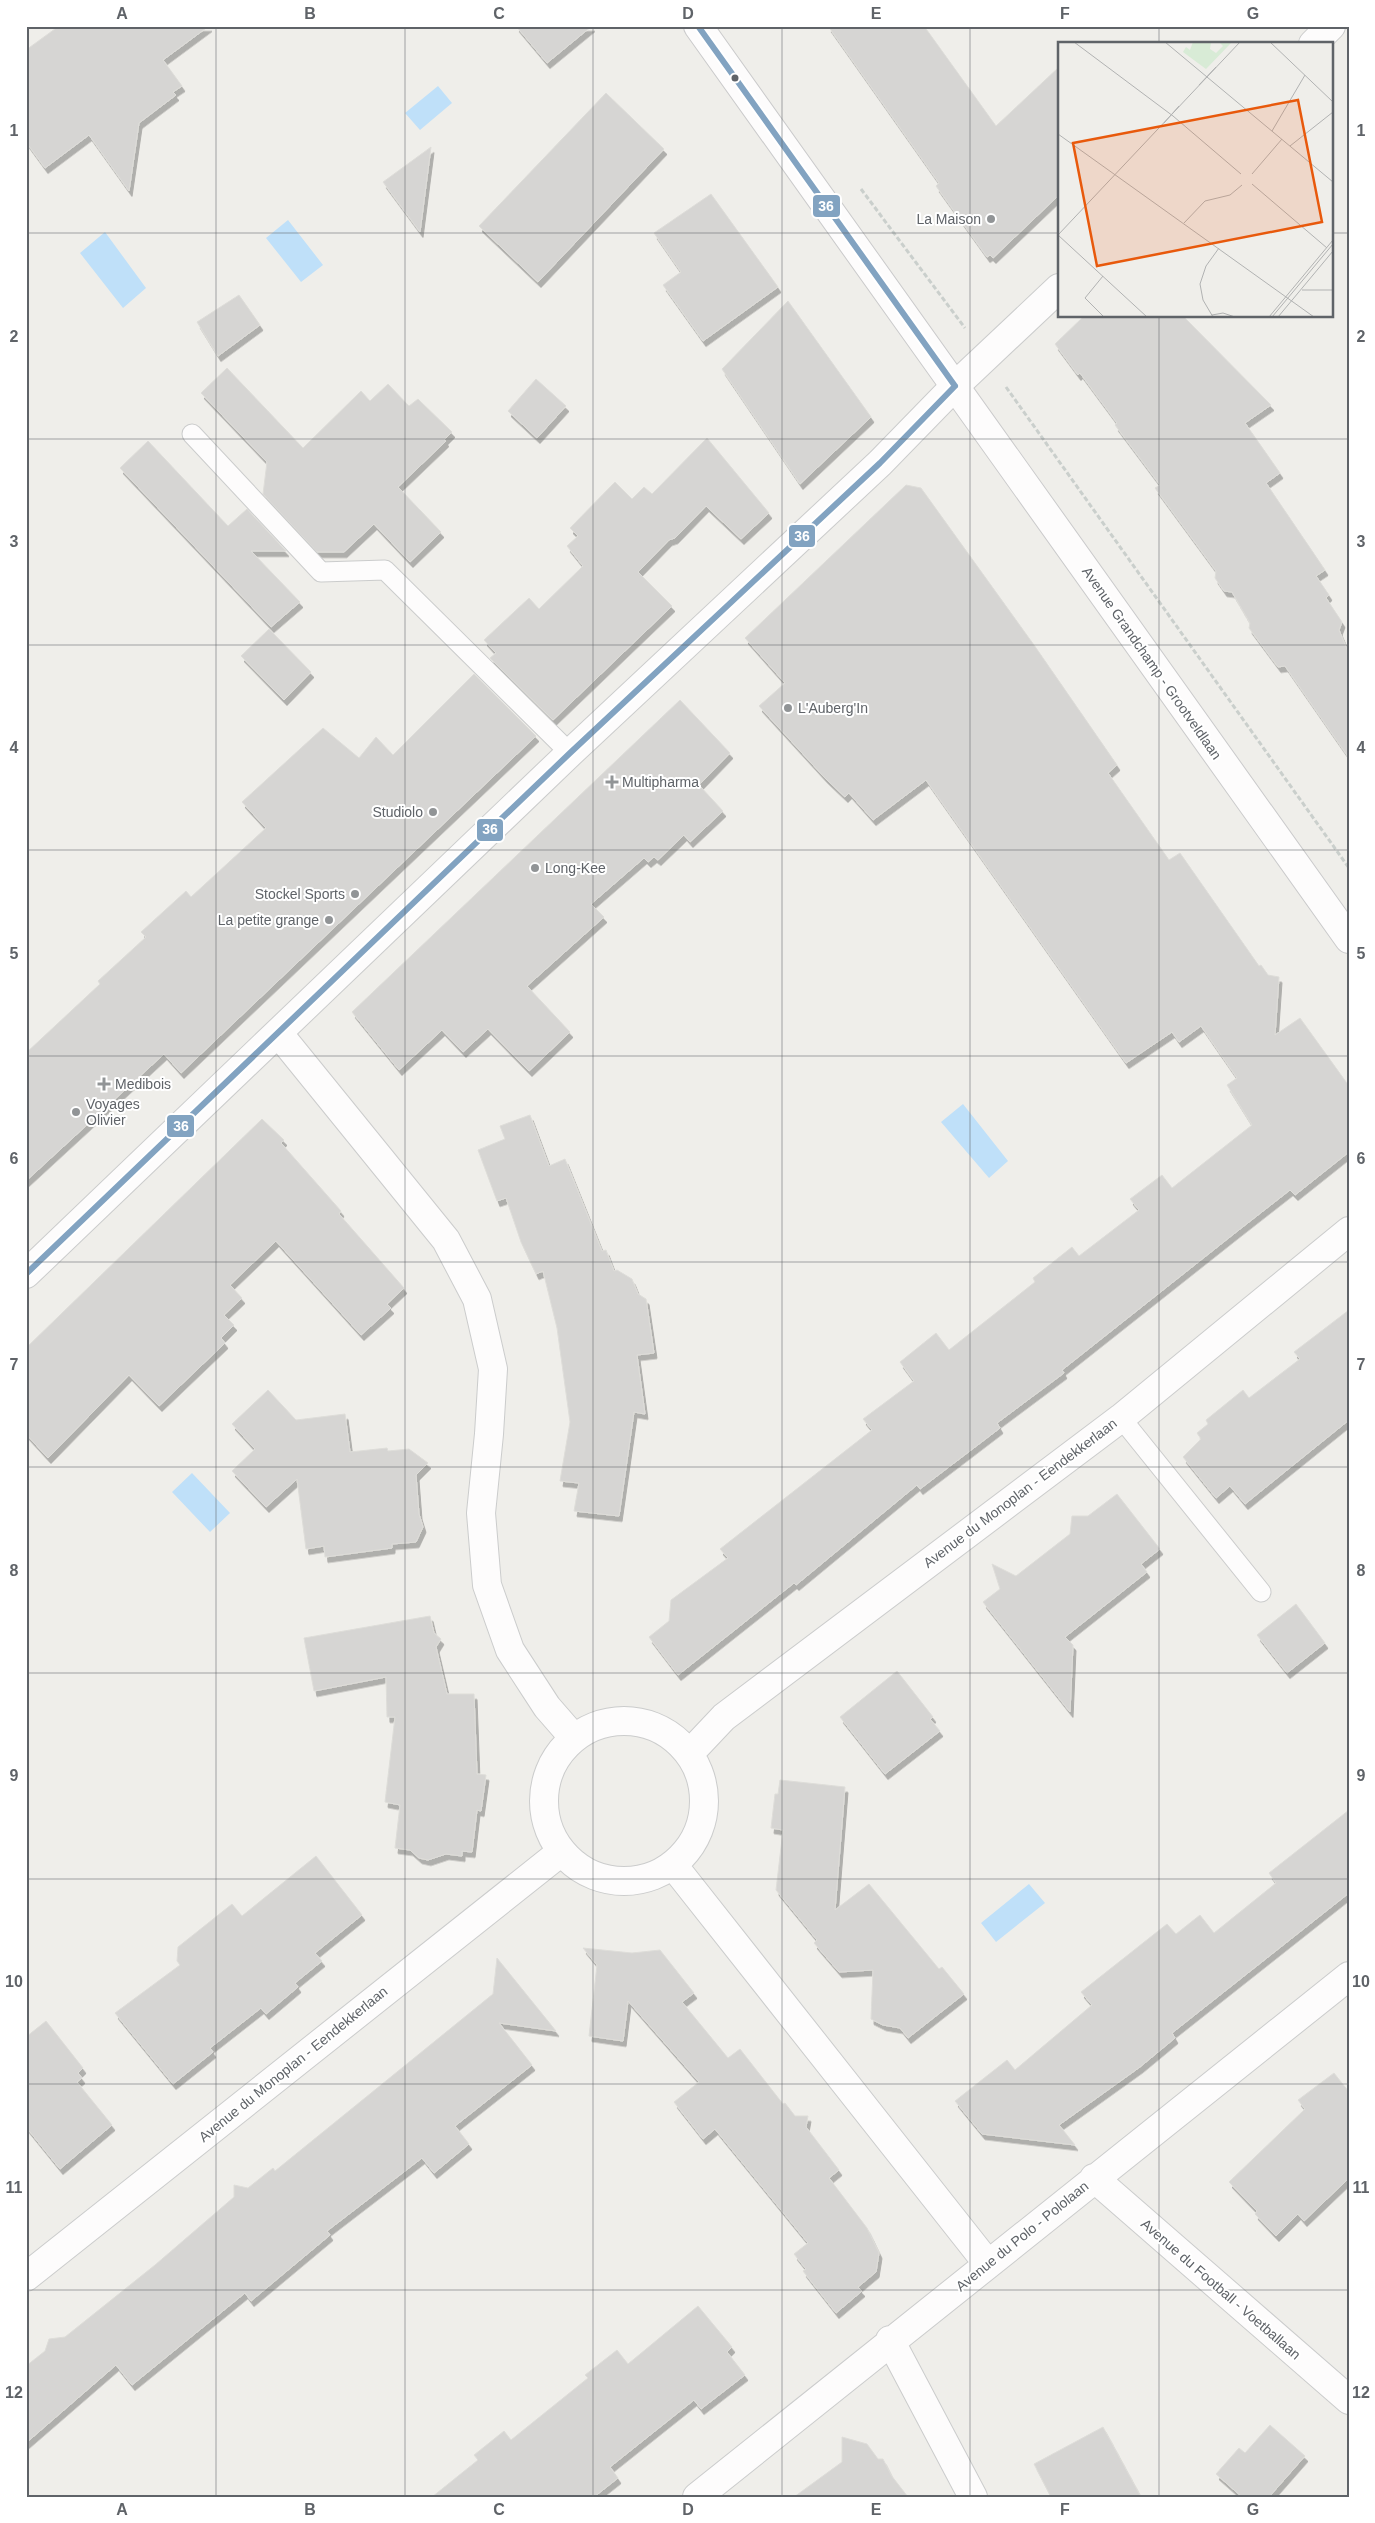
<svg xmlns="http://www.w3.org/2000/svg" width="1375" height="2523" viewBox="0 0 1375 2523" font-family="Helvetica,sans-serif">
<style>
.water{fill:#bfe0f9}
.building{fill:#d6d5d3;stroke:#deddd9;filter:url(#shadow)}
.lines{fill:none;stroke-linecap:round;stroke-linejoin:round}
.lane-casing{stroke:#cbcccc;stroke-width:21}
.street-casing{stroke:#cbcccc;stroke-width:30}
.secondary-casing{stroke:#cacacb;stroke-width:30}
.path{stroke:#cacfcc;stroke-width:3;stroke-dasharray:5 2.5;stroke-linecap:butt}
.lane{stroke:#fdfcfc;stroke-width:19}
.street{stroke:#fdfcfc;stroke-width:28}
.secondary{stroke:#fdfcfc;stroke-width:28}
.bus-1-casing{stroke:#fff;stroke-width:10}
.bus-1{stroke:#82a3c1;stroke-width:6}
.grid{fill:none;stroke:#5f6368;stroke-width:1;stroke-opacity:0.55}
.bus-dot{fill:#5f6368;stroke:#fff;stroke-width:2}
.poi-dot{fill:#919496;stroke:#fff;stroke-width:2}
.labels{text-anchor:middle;stroke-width:4;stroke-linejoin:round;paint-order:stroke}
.poi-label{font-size:14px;fill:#5f6368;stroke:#fff;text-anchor:start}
.street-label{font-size:14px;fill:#5f6368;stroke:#fff}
.inset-road{fill:none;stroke:#b1b2b2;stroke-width:1}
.view{fill:#e8590c;fill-opacity:0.15;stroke:#e8590c;stroke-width:2.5}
.inset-edge{fill:none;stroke:#5f6368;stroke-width:2.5}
.line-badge{stroke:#fff;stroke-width:2}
.badge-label{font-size:14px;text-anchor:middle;font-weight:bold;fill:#fff}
.neatline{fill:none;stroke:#5f6368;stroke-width:2}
.grid-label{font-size:16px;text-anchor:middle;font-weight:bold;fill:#5f6368}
</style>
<defs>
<filter id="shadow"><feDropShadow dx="3" dy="5.5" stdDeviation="0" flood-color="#0004"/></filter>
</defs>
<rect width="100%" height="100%" fill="#efeeea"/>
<path class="water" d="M 438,86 L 452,103 L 420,130 L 405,113 Z
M 288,220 L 323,265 L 301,282 L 266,238 Z
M 105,232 L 146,288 L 123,308 L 80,253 Z
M 963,1104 L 1008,1161 L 989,1178 L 941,1122 Z
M 192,1473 L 230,1513 L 210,1532 L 172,1492 Z
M 1029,1884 L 1045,1903 L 996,1942 L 981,1923 Z"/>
<path class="building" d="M 59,26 L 209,26 L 163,60 L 182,86 L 173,92 L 176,95 L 139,123 L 129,191 L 89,135 L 45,168 L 26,142 L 26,50 Z
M 516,26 L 592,26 L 547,63 Z
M 828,26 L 924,26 L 996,126 L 1059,67 L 1059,195 L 993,258 L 990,255 L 987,257 L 936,186 L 939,183 Z
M 606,93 L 664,149 L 538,282 L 479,226 Z
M 431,147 L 420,232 L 383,182 Z
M 711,194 L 778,287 L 703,341 L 663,285 L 681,272 L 654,233 Z
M 239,295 L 260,325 L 218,356 L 197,322 Z
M 788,301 L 871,417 L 800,484 L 722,369 Z
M 1084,316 L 1183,316 L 1271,405 L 1245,423 L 1280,473 L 1266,483 L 1325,570 L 1316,576 L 1329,595 L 1326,598 L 1342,622 L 1339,630 L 1349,654 L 1349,758 L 1285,666 L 1278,667 L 1249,628 L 1250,623 L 1232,592 L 1224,591 L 1215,578 L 1216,571 L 1155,488 L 1160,485 L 1115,425 L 1117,423 L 1080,373 L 1078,375 L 1055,344 Z
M 227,368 L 303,448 L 361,391 L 370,401 L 388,384 L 409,406 L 418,399 L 452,432 L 444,440 L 446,441 L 398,487 L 441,532 L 410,562 L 374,524 L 344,552 L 317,552 L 263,494 L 267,462 L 201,393 Z
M 536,379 L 566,406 L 537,438 L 508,411 Z
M 707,438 L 769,513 L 741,539 L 706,506 L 675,538 L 669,540 L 638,572 L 672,606 L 553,720 L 490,658 L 496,653 L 484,640 L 529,598 L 539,609 L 583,566 L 567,546 L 578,536 L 570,528 L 615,482 L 632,499 L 644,487 L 652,494 Z
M 148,441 L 228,526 L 247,509 L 286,551 L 251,551 L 300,602 L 271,627 L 120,468 Z
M 906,485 L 921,488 L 1034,645 L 1117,765 L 1108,773 L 1169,860 L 1180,853 L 1259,966 L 1261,965 L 1268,975 L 1279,977 L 1275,1035 L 1300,1018 L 1349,1086 L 1349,1152 L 1295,1195 L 1290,1190 L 1235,1233 L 1062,1370 L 1064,1373 L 997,1423 L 1000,1428 L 920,1489 L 917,1485 L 796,1585 L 794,1583 L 678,1675 L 649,1637 L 669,1621 L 671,1600 L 728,1558 L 720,1549 L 872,1430 L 863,1419 L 914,1381 L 900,1362 L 936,1333 L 949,1350 L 1035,1282 L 1033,1278 L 1072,1247 L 1079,1256 L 1139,1210 L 1130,1199 L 1162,1175 L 1172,1188 L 1252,1125 L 1227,1085 L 1237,1078 L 1201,1026 L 1179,1042 L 1172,1032 L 1126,1063 L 926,780 L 873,820 L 849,793 L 845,797 L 825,778 L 759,706 L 785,683 L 745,638 Z
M 269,629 L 311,672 L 284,700 L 241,656 Z
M 474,674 L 536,736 L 181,1073 L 164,1054 L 26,1181 L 26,1053 L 100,984 L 98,981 L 146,937 L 141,932 L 186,891 L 191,897 L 266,828 L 242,802 L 323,728 L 359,758 L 376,737 L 393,755 Z
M 680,700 L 730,753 L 699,785 L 723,811 L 690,842 L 684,835 L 658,860 L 654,857 L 648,862 L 644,858 L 591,904 L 604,917 L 527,986 L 570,1032 L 529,1071 L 488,1029 L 463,1052 L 442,1030 L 399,1070 L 352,1012 Z
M 530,1115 L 549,1166 L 565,1159 L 602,1251 L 606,1250 L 614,1271 L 617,1270 L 632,1279 L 638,1294 L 646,1299 L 654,1353 L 637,1355 L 645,1414 L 634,1412 L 619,1516 L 574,1511 L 579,1483 L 560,1481 L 570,1422 L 557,1328 L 543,1271 L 536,1274 L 521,1242 L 506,1198 L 497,1201 L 478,1150 L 505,1139 L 500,1126 Z
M 262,1119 L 284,1140 L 281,1143 L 341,1211 L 339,1214 L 404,1288 L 387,1304 L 391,1308 L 361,1335 L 276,1241 L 230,1285 L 242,1298 L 224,1315 L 234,1325 L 221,1338 L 225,1343 L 159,1406 L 129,1375 L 48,1458 L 26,1434 L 26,1348 Z
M 1349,1310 L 1349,1420 L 1245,1504 L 1230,1486 L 1216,1498 L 1183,1457 L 1201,1439 L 1197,1433 L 1208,1424 L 1206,1420 L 1243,1390 L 1249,1398 L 1300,1359 L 1294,1352 Z
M 268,1390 L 296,1420 L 345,1414 L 350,1452 L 387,1448 L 388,1451 L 409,1449 L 428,1463 L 416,1475 L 419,1514 L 423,1527 L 416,1542 L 392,1544 L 392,1548 L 325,1557 L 324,1546 L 306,1549 L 297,1479 L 266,1507 L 232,1471 L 255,1449 L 232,1424 Z
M 1117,1494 L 1160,1549 L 1141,1564 L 1147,1572 L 1065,1637 L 1073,1645 L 1070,1712 L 983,1602 L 1000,1589 L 992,1564 L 1016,1576 L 1070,1534 L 1072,1516 L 1088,1516 Z
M 1296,1604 L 1325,1643 L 1287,1673 L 1257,1635 Z
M 430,1616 L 434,1633 L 441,1639 L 436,1647 L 447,1694 L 474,1694 L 477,1774 L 486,1775 L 481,1811 L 477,1810 L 472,1852 L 462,1851 L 462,1856 L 446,1854 L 428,1860 L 419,1858 L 410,1850 L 395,1848 L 400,1805 L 385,1802 L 395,1717 L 387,1717 L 386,1677 L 314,1691 L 304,1638 Z
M 897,1671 L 933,1717 L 930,1719 L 940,1731 L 885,1774 L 840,1717 Z
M 780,1780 L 845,1787 L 835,1910 L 869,1884 L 939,1969 L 942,1967 L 964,1994 L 908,2038 L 900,2028 L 883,2025 L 871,2019 L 873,1970 L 839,1972 L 814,1943 L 817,1940 L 776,1890 L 783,1830 L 771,1828 L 775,1794 L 778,1794 Z
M 1349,1810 L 1349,1893 L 1172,2033 L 1175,2038 L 1140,2067 L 1059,2125 L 1075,2145 L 982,2134 L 955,2101 L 1007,2060 L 1015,2070 L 1092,2005 L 1081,1992 L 1167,1924 L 1176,1934 L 1200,1915 L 1214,1933 L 1276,1883 L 1269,1873 Z
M 316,1856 L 362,1915 L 315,1953 L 322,1961 L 295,1983 L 298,1987 L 266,2014 L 261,2008 L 210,2048 L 213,2052 L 173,2084 L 115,2013 L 180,1965 L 177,1961 L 178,1947 L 232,1904 L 242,1916 Z
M 583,1948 L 632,1953 L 660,1950 L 694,1993 L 682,2002 L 728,2058 L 740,2049 L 783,2104 L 785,2103 L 795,2116 L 808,2116 L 806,2127 L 839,2170 L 829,2178 L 867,2228 L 879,2253 L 876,2272 L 858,2287 L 862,2291 L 836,2313 L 803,2271 L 806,2269 L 794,2254 L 808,2243 L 715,2129 L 703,2139 L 674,2102 L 699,2082 L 628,2001 L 623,2041 L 589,2036 L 597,1965 Z
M 497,1958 L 556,2031 L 499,2023 L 532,2065 L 455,2126 L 469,2144 L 434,2173 L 422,2158 L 327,2231 L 330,2235 L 251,2301 L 245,2293 L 132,2385 L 116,2365 L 26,2443 L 26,2366 L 45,2351 L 49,2339 L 65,2337 L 155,2265 L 234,2197 L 234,2185 L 248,2188 L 273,2168 L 275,2171 L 493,1994 Z
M 46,2021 L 83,2068 L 78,2073 L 82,2078 L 77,2082 L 112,2125 L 60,2169 L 26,2127 L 26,2037 Z
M 1334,2073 L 1349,2092 L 1349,2178 L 1304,2221 L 1298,2214 L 1276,2236 L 1255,2214 L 1257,2211 L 1229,2182 L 1305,2109 L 1298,2100 Z
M 698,2306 L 732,2347 L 727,2352 L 745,2375 L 701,2409 L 694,2400 L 610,2467 L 618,2478 L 594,2497 L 432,2497 L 478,2460 L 474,2455 L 504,2431 L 511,2440 L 588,2378 L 585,2375 L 617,2350 L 628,2364 Z
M 1270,2425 L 1305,2456 L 1269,2497 L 1242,2497 L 1216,2474 L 1239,2448 L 1245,2453 Z
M 1103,2427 L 1141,2497 L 1051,2497 L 1034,2464 Z
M 842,2437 L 867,2444 L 878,2459 L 883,2459 L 891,2475 L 908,2497 L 794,2497 L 842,2462 Z"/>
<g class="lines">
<defs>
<path id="lane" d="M 192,434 L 321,572 L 385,570 L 570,753
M 1121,1418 L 1261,1592"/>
<path id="street" d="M 1313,44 L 1331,26
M 279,1034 L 446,1240 L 477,1299 L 493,1369 L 489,1434 L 481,1513 L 487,1585 L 510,1650 L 547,1707 L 574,1738
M 26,1274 L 570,753 L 880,463 L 955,386 L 1059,288
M544 1801a80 80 0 1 1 160 0a80 80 0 1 1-160 0Z
M 690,1753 L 724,1717 L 1121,1418 L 1349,1231
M 673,1865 L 988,2264
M 1094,2178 L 1349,2400
M 26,2277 L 561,1852
M 890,2340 L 973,2497
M 697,2497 L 1349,1976"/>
<path id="secondary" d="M 698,26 L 1349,939"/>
</defs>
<use href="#lane" class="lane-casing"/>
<use href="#street" class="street-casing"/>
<use href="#secondary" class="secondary-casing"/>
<path class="path" d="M 861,189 L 965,328
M 1006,387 L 1349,868"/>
<use href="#lane" class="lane"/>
<use href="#street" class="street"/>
<use href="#secondary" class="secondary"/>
<defs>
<path id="bus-1" d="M 698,26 L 955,386
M 26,1274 L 570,753 L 880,463 L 955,386"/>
</defs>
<use href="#bus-1" class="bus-1-casing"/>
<use href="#bus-1" class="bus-1"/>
</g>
<path class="grid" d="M 216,26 L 216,2497M 405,26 L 405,2497M 593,26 L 593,2497M 782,26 L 782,2497M 970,26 L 970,2497M 1159,26 L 1159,44M 26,233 L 1059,233M 1331,233 L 1349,233M 1159,316 L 1159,2497M 26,439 L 1349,439M 26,645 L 1349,645M 26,850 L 1349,850M 26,1056 L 1349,1056M 26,1262 L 1349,1262M 26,1467 L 1349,1467M 26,1673 L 1349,1673M 26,1879 L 1349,1879M 26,2084 L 1349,2084M 26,2290 L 1349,2290"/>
<circle class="bus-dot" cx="735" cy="78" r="4.5"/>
<g class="poi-dot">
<circle cx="991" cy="219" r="5"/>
<circle cx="788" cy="708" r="5"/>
<path d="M609.5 774.5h5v5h5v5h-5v5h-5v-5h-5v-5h5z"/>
<circle cx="433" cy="812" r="5"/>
<circle cx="535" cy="868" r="5"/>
<circle cx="355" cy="894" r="5"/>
<circle cx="329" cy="920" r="5"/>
<path d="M101.5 1076.5h5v5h5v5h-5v5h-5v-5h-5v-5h5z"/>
<circle cx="76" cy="1112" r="5"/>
</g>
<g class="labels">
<g class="poi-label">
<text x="981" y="224" text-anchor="end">La Maison</text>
<text x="798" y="713">L'Auberg'In</text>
<text x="622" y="787">Multipharma</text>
<text x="423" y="817" text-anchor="end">Studiolo</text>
<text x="545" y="873">Long-Kee</text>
<text x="345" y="899" text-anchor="end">Stockel Sports</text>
<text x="319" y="925" text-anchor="end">La petite grange</text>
<text x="115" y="1089">Medibois</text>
<text x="86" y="1109">Voyages<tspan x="86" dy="16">Olivier</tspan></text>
</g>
<g class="street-label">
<text transform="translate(1152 663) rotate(55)" y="5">Avenue Grandchamp - Grootveldlaan</text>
<text transform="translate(1020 1493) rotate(-37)" y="5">Avenue du Monoplan - Eendekkerlaan</text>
<text transform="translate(293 2064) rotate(-39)" y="5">Avenue du Monoplan - Eendekkerlaan</text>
<text transform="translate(1022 2236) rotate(-39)" y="5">Avenue du Polo - Pololaan</text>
<text transform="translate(1221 2289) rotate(41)" y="5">Avenue du Football - Voetballaan</text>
</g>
</g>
<g transform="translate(1058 42)">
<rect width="275" height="275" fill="#efeeea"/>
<path d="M 135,0 L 153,0 L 152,7 L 158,11 L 165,4 L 161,0 L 173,1 L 148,27 L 125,10 L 128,5 L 132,8 Z" fill="#d8ebd6"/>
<path class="inset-road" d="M 16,0 L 115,74 L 183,132M 107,0 L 275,140M 212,0 L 275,60M 141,43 L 158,25M 106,81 L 121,64M 214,89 L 247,33M 0,92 L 256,275M 232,104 L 275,70M 194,132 L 224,97M 194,142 L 269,206M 126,181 L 147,159 L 172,153 L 184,143M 0,193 L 182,0M 0,193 L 89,275M 45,234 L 27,256 L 46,275M 244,248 L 275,248M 154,273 L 165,271 L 177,275M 155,275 L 145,258 L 142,242 L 148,224 L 161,206M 211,275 L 275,198M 214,275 L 275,202M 220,275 L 275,209"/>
<path class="view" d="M 240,58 L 264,180 L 39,224 L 15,101 Z"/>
<rect width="275" height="275" class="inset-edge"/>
</g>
<g class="line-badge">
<rect x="812" y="194" width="29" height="24" rx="5" fill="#82a3c1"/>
<rect x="788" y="524" width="28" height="24" rx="5" fill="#82a3c1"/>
<rect x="476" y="818" width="28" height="24" rx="5" fill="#82a3c1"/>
<rect x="166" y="1114" width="29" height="24" rx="5" fill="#82a3c1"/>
</g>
<g class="badge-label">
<text x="826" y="211">36</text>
<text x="802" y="541">36</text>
<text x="490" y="834">36</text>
<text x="181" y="1131">36</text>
</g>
<rect width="1375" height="2523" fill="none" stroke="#ffffff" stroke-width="55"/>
<rect x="28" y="28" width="1320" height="2468" class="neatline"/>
<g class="grid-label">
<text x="122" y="19">A</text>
<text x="310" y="19">B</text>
<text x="499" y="19">C</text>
<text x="688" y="19">D</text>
<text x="876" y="19">E</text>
<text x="1065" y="19">F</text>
<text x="1253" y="19">G</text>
<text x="14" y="136">1</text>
<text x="1361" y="136">1</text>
<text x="14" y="342">2</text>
<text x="1361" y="342">2</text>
<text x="14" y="547">3</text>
<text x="1361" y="547">3</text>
<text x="14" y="753">4</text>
<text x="1361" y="753">4</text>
<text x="14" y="959">5</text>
<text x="1361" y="959">5</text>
<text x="14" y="1164">6</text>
<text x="1361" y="1164">6</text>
<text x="14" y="1370">7</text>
<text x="1361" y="1370">7</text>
<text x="14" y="1576">8</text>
<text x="1361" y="1576">8</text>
<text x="14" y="1781">9</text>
<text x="1361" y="1781">9</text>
<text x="14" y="1987">10</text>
<text x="1361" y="1987">10</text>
<text x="14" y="2193">11</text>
<text x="1361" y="2193">11</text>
<text x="14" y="2398">12</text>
<text x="1361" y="2398">12</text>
<text x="122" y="2515">A</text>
<text x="310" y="2515">B</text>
<text x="499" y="2515">C</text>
<text x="688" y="2515">D</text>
<text x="876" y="2515">E</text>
<text x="1065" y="2515">F</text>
<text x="1253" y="2515">G</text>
</g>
</svg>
